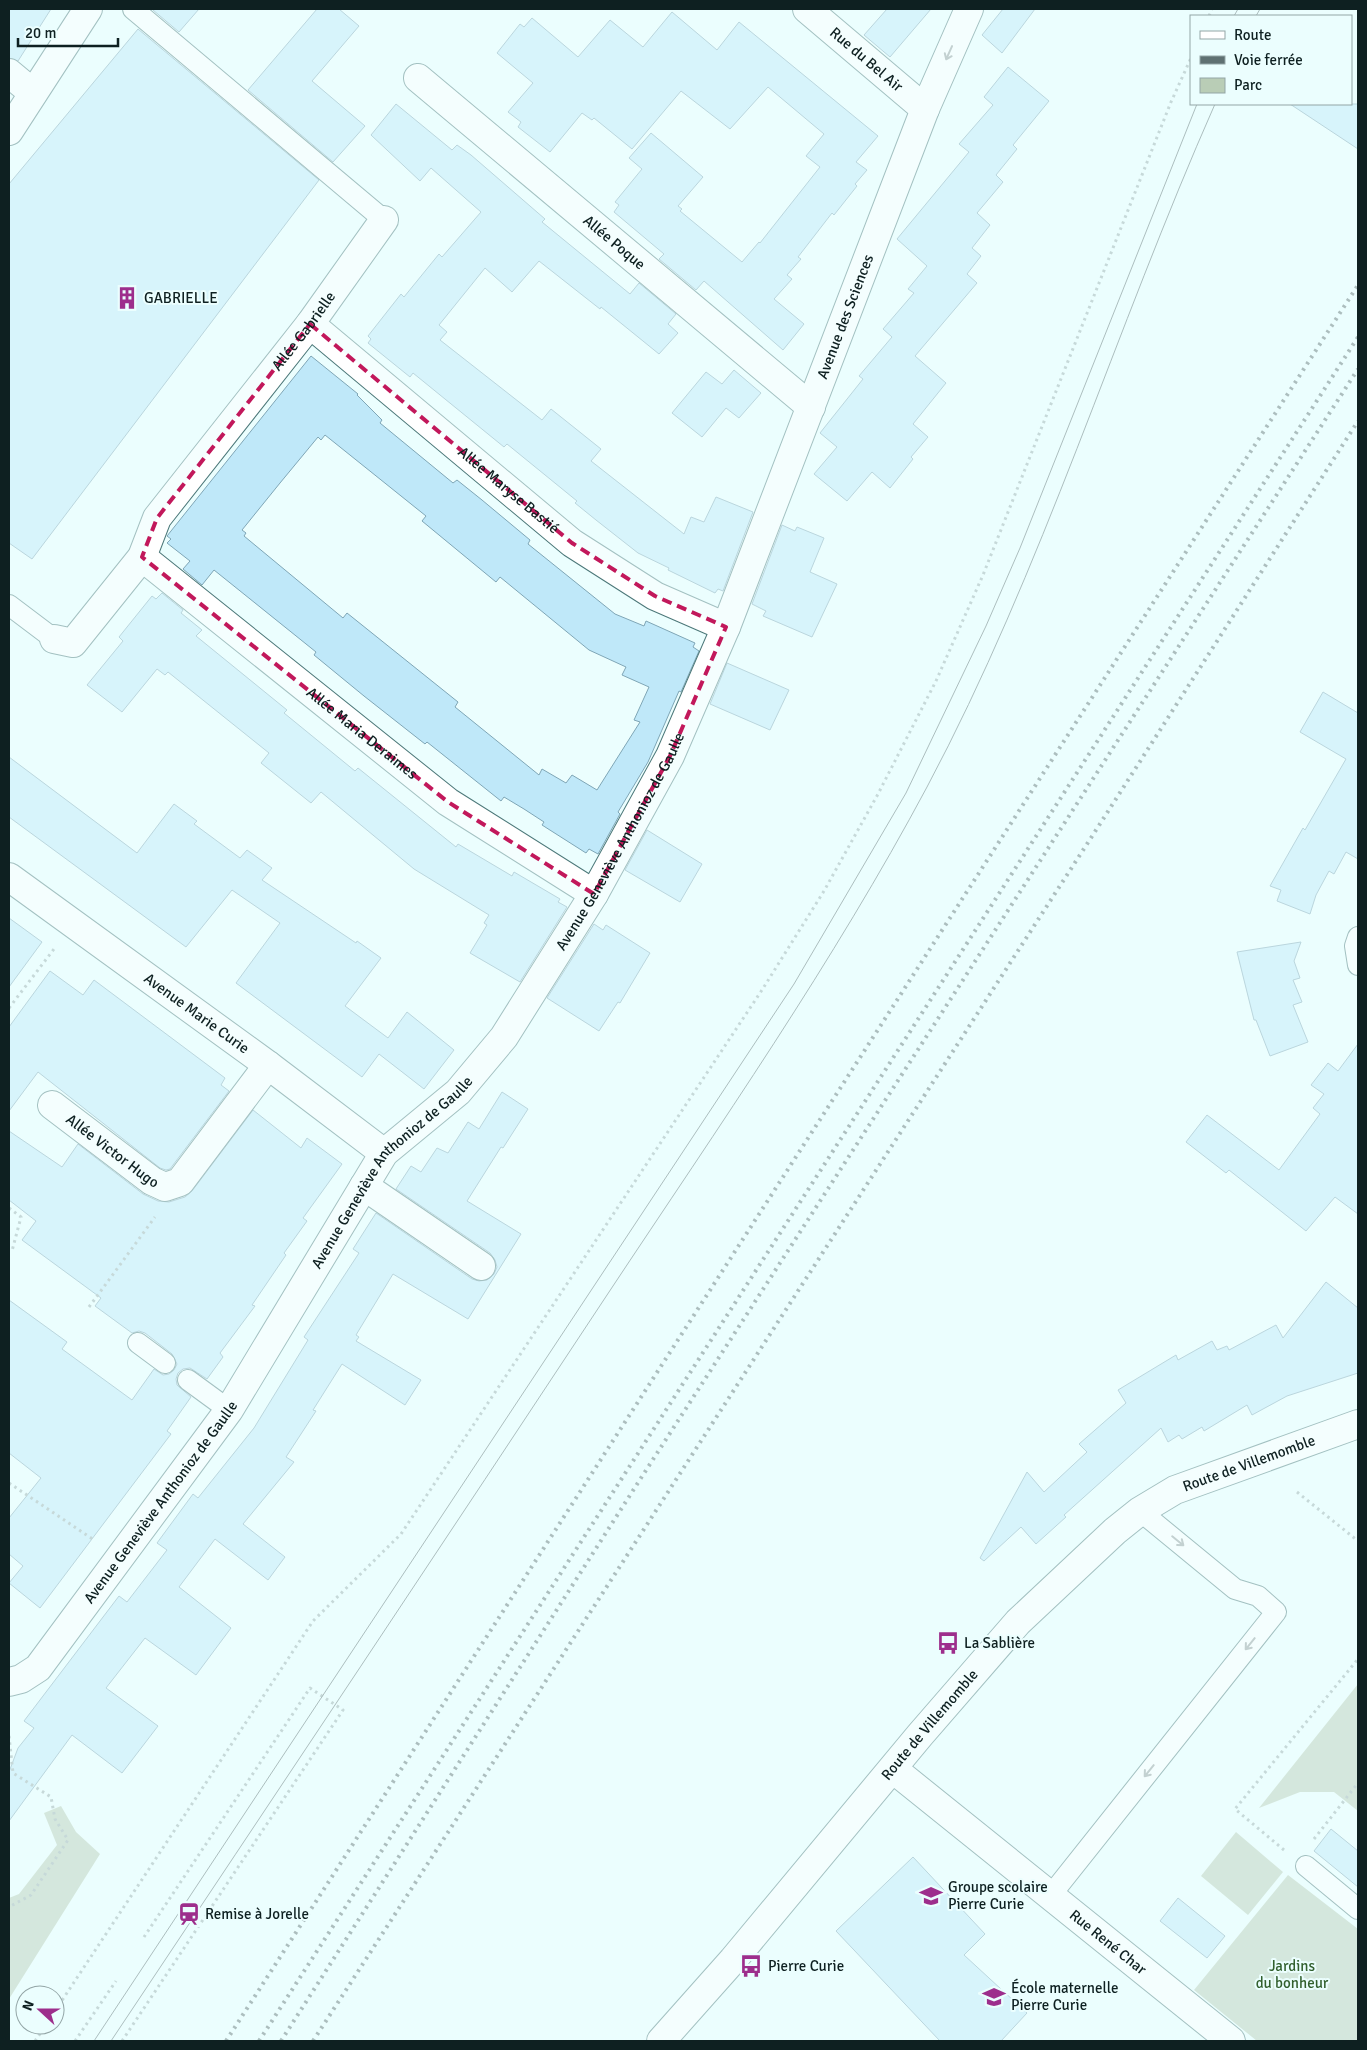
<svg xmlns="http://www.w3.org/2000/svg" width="1367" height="2050" viewBox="0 0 1367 2050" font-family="Signika,sans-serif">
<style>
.green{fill:#b9cdb6}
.building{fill:#bfe8f9;stroke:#7fa6b6;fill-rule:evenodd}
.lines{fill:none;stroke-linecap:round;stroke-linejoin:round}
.service-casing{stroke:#4c7879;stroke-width:22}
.minor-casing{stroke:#4c7879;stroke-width:30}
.tertiary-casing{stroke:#4c7879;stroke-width:30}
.path{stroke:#9aadad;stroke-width:3;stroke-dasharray:2.5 4;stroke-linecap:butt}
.service{stroke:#fff;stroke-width:20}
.minor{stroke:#fff;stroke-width:28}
.tertiary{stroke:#fff;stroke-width:28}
.tram{stroke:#5f7172;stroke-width:1}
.rail{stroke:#5f7172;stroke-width:4;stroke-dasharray:2.5 5;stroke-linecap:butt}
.oneway{stroke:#939b9b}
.marked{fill:none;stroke:#c2185b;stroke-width:4;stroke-dasharray:10 6;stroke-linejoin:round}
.labels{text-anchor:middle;stroke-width:4;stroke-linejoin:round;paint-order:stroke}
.street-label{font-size:15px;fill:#0e2021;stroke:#ebfefe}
.poi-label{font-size:15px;fill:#0e2021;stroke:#ebfefe;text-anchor:start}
.park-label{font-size:15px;fill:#32602e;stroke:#ebfefe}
</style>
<rect width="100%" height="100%" fill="#ebfefe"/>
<path class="green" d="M 1358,1684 L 1358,1811 L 1334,1792 L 1300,1792 L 1259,1808 Z
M 61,1806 L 76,1832 L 100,1854 L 9,1999 L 9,1898 L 19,1894 L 57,1845 L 44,1813 Z
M 1236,1832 L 1283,1872 L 1248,1915 L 1201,1876 Z
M 1288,1875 L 1358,1929 L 1358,2041 L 1257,2041 L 1194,1990 Z"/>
<path class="building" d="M 9,9 L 51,9 L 18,61 L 9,58 Z
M 155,9 L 199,9 L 179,32 L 153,10 Z
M 317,9 L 339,9 L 359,26 L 312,81 L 365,126 L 333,162 L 248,90 Z
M 887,9 L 931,9 L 890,57 L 864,35 Z
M 1003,9 L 1035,9 L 1002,53 L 982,35 Z
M 672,12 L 717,50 L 739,22 L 878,136 L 856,162 L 867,170 L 855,184 L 857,186 L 834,215 L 832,213 L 798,257 L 801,259 L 787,275 L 792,279 L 774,299 L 804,324 L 783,350 L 704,281 L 696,290 L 659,259 L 664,254 L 614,212 L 619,205 L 615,202 L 642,169 L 629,158 L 651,133 L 703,177 L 678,206 L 682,209 L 680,211 L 742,262 L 759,242 L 760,243 L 820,167 L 806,156 L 824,134 L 768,87 L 730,129 L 681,91 L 632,149 L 594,118 L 592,120 L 582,113 L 550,152 L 518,127 L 521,122 L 508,112 L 533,83 L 497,53 L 520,24 L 524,27 L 532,18 L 578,57 L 610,20 L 643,47 Z
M 138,29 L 319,180 L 32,559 L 9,543 L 9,184 Z
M 1008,67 L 1049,101 L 1013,145 L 1017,149 L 996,175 L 1003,182 L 977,213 L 990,225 L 972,248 L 981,256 L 967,274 L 977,283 L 915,356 L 946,383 L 913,424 L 928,437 L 911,457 L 913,459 L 890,488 L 872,472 L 847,501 L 814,474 L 837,447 L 820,433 L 863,379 L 859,376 L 892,337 L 883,329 L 914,293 L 908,289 L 927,266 L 897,239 L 969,152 L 959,144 L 993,105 L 984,97 Z
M 396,104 L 452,150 L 457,145 L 471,155 L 545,219 L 542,222 L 630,294 L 639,283 L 676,314 L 668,324 L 678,333 L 659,354 L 601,307 L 600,309 L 539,261 L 512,292 L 485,268 L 439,325 L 447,332 L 440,340 L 542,420 L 551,409 L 601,449 L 591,461 L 684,534 L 691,517 L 704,522 L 716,497 L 753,512 L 723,591 L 718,589 L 715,593 L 668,570 L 669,568 L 638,553 L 596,520 L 575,503 L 577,501 L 507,444 L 504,447 L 413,373 L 410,377 L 368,343 L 371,339 L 368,336 L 401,294 L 404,297 L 439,254 L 442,257 L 481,212 L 431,168 L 420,181 L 371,135 Z
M 1290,104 L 1358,104 L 1358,149 Z
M 311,356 L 358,394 L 357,395 L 382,420 L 380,423 L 453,483 L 457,480 L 482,500 L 530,540 L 528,544 L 615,614 L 644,626 L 646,621 L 695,643 L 693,647 L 699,651 L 681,692 L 679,691 L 648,762 L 618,812 L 620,814 L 598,854 L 589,849 L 586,853 L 542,825 L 544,822 L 524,809 L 504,797 L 501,801 L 427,742 L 425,744 L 364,696 L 314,655 L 316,652 L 214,570 L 202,585 L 183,569 L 190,561 L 167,543 L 171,539 L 167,536 ZM 325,435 L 426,516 L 422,521 L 496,582 L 500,577 L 589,650 L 626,667 L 622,675 L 649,687 L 634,720 L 640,722 L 597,790 L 572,775 L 566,783 L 542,769 L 539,775 L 455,707 L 458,702 L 347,613 L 343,618 L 244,536 L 246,533 L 242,530 L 280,483 L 318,437 L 321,440 Z
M 734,370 L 761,393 L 739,418 L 726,408 L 702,437 L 672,413 L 706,372 L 722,384 Z
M 782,525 L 795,531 L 797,527 L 824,538 L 810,572 L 837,584 L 812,637 L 763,616 L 766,611 L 752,604 Z
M 162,593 L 183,610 L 181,613 L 202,630 L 196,636 L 287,710 L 284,713 L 355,771 L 358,768 L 456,847 L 458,844 L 512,876 L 514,872 L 560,899 L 558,902 L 567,907 L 520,982 L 470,953 L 487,925 L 484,923 L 489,915 L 414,869 L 321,792 L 311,803 L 261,763 L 269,753 L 168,672 L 165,675 L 157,669 L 122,712 L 87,685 L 123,641 L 119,637 L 152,596 L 156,599 Z
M 727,663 L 789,690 L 770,730 L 710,704 Z
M 1323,692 L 1358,713 L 1358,859 L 1346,852 L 1334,874 L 1329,871 L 1316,895 L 1310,914 L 1277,901 L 1281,890 L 1270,886 L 1303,828 L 1305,830 L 1346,759 L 1300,732 Z
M 9,757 L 137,853 L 174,804 L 197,821 L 194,824 L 240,858 L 247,850 L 272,868 L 262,880 L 356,943 L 357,941 L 381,958 L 345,1006 L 388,1038 L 407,1012 L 454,1050 L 424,1089 L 379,1054 L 362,1077 L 236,983 L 280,923 L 232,890 L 186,947 L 9,817 Z
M 647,830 L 702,864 L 680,902 L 625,870 Z
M 9,918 L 42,942 L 9,987 Z
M 594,924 L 603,930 L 606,925 L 650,953 L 620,1003 L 618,1002 L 599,1031 L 547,998 Z
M 1301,942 L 1294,961 L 1300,978 L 1293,980 L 1302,1002 L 1293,1005 L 1308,1042 L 1270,1056 L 1256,1020 L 1254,1020 L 1237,952 Z
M 50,971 L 83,995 L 94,980 L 225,1078 L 221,1085 L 229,1091 L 170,1169 L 166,1170 L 160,1168 L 38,1072 L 9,1111 L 9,1027 Z
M 1358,1044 L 1358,1214 L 1335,1197 L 1306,1231 L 1229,1170 L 1226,1173 L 1186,1142 L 1207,1115 L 1279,1170 L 1320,1114 L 1313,1108 L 1324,1094 L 1311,1085 L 1328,1063 L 1338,1071 Z
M 502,1092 L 528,1109 L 503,1148 L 501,1147 L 467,1201 L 521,1234 L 468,1319 L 393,1274 L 356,1335 L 359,1337 L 356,1341 L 421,1380 L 405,1405 L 342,1364 L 313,1410 L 316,1411 L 286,1457 L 294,1462 L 243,1524 L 285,1557 L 268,1580 L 215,1539 L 179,1587 L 231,1628 L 196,1675 L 145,1638 L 106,1688 L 158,1726 L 122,1773 L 72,1735 L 9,1821 L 9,1772 L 18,1748 L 34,1728 L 24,1721 L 119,1596 L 127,1602 L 167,1550 L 157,1543 L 193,1494 L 198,1498 L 254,1428 L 308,1340 L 304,1337 L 359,1253 L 353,1249 L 376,1213 L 472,1279 L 479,1281 L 487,1280 L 494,1274 L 497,1267 L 495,1260 L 490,1253 L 396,1189 L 411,1166 L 421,1172 L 437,1148 L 448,1153 L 468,1122 L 479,1129 Z
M 253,1110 L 301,1148 L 307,1138 L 342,1164 L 303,1218 L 307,1221 L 284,1253 L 286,1255 L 252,1305 L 255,1306 L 220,1353 L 223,1357 L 207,1379 L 190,1368 L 183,1369 L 178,1373 L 176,1379 L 177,1385 L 191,1397 L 167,1431 L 171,1434 L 40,1608 L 9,1583 L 23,1566 L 9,1554 L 9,1518 L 41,1478 L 9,1453 L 9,1300 L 67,1342 L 62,1349 L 132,1400 L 154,1369 L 163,1375 L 169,1374 L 174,1370 L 177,1364 L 172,1354 L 145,1333 L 139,1331 L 132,1333 L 95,1306 L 101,1298 L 22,1240 L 36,1221 L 9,1200 L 9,1131 L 62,1167 L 78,1144 L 143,1194 L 158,1201 L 169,1202 L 185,1197 L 192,1191 Z
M 1326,1282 L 1358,1308 L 1358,1373 L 1287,1396 L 1252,1415 L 1247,1405 L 1204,1431 L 1202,1427 L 1182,1439 L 1179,1435 L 1168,1442 L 1161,1428 L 1064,1515 L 1066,1517 L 1036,1544 L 1021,1527 L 984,1561 L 980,1558 L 1027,1472 L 1044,1492 L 1087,1452 L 1079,1444 L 1126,1403 L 1118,1390 L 1176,1355 L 1178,1360 L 1212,1341 L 1217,1350 L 1227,1346 L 1229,1350 L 1276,1325 L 1283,1338 Z
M 1331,1829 L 1358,1851 L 1358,1887 L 1314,1851 Z
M 913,1857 L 985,1934 L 964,1955 L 1027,2013 L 1001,2041 L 940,2041 L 836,1931 Z
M 1178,1898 L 1225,1936 L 1207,1958 L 1160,1921 Z"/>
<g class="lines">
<defs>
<path id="service" d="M 133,9 L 384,220
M 9,605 L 54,639
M 1358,937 L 1355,946 L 1358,965
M 138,1343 L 165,1363
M 188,1380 L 229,1410
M 1306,1866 L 1358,1909
M 1051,1895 L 1276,1612 L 1258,1596 L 1235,1589 L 1140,1511"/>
<g id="minor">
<path id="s1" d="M 807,9 L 925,109"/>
<path d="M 9,73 L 33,93"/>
<path id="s2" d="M 418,78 L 811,407"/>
<path id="s3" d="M 310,324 L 572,543 L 655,596 L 726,627"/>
<path id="s4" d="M 142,557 L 448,802 L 594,894"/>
<path id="s5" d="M 54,639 L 73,643 L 142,557 L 157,518 L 310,324 L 384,220"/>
<path id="s6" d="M 9,877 L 268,1065 L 384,1153"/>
<path id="s7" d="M 52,1105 L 152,1181 L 165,1187 L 180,1182 L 268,1065"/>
<path d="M 364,1186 L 481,1266"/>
<path id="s8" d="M 9,1682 L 21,1679 L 38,1668 L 229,1410 L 384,1153 L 458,1092 L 504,1037 L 594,894 L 670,756 L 726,627 L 925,109 L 969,9"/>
<path id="s9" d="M 893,1769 L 1231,2041"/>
</g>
<g id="tertiary">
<path d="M 9,131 L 88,9"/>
<path id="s10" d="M 661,2041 L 733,1960 L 920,1735 L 1018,1622 L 1115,1531 L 1140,1511 L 1175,1490 L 1358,1424"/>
</g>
</defs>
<use href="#service" class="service-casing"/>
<use href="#minor" class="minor-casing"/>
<use href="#tertiary" class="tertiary-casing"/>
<path class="path" d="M 1209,16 L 1212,9
M 9,1008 L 54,949
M 9,1208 L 21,1217 L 12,1251
M 89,1307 L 155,1217
M 9,1483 L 94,1540
M 1297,1492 L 1358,1541
M 9,1736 L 13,1773 L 51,1797 L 55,1819 L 68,1840 L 31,1895 L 9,1907
M 1314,1839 L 1358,1783
M 1284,1850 L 1235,1809 L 1358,1659
M 55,2011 L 313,1621 L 401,1534 L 762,990 L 824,891 L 878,794 L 936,681 L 983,575 L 1171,102 L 1191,58
M 35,2041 L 46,2025
M 75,2041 L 116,1981
M 122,2041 L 343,1710 L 310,1688 L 144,1937"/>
<use href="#service" class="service"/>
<use href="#minor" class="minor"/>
<use href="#tertiary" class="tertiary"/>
<path class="tram" d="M 1234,16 L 1238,9
M 1256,16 L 1260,9
M 94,2041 L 794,984 L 906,793 L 986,626 L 1020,548 L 1197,104
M 111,2041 C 277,1792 444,1542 609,1292 C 719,1126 833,963 927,787 C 1043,569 1115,330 1215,104"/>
<path class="rail" d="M 226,2041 L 1358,285
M 259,2041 L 1358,337
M 281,2041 L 641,1478 L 1358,369
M 313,2041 L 1098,827 L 1358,421"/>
</g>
<defs><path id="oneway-shaft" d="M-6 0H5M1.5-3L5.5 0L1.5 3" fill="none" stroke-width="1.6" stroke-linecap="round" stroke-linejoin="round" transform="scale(1.25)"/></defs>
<g class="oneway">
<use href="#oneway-shaft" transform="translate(949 53) rotate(114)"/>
<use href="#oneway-shaft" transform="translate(1178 1541) rotate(39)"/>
<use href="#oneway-shaft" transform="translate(1250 1644) rotate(129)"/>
<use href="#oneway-shaft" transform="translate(1149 1771) rotate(129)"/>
</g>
<path d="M0 0H1367V2050H0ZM 310,324 L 572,543 L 655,596 L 726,627 L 670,756 L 594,894 L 448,802 L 142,557 L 157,518 Z" fill="#ebfefe" fill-opacity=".55" fill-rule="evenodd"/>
<path class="marked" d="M 310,324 L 572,543 L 655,596 L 726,627 L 670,756 L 594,894 L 448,802 L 142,557 L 157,518 Z"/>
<defs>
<symbol id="building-bare" viewBox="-9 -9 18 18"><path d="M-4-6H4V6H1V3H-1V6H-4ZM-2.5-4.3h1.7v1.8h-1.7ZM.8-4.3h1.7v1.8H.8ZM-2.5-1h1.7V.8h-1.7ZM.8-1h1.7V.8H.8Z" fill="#9d2e8c" stroke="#ebfefe" stroke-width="2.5" paint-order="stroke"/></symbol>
<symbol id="bus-bare" viewBox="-9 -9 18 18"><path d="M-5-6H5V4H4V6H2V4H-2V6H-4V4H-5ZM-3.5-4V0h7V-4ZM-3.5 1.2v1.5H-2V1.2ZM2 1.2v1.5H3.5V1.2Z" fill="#9d2e8c" stroke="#ebfefe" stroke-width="2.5" paint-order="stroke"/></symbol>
<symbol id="school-bare" viewBox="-9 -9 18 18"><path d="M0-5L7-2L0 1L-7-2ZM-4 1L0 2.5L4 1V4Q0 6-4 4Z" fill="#9d2e8c" stroke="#ebfefe" stroke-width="2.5" paint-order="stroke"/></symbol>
<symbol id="station-bare" viewBox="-9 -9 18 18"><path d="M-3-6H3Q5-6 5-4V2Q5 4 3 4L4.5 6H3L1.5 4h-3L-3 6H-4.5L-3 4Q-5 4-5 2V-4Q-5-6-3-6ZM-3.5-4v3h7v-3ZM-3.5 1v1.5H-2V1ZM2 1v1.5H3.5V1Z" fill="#9d2e8c" stroke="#ebfefe" stroke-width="2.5" paint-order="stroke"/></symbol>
</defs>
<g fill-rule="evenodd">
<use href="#building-bare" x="111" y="282" width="32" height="32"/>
<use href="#bus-bare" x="932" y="1627" width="32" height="32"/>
<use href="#school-bare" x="915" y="1880" width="32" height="32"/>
<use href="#station-bare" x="173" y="1898" width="32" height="32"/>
<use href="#bus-bare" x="735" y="1950" width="32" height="32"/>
<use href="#school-bare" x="978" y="1981" width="32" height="32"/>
</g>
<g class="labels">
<g class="street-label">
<text dy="5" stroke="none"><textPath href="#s1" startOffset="78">Rue du Bel Air</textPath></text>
<text dy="5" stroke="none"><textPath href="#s2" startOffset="256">Allée Poque</textPath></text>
<text dy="5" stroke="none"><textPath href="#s8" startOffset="1621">Avenue des Sciences</textPath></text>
<text dy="5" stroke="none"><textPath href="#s5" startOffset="409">Allée Gabrielle</textPath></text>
<text dy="5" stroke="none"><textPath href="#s3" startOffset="259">Allée Maryse Bastié</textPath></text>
<text dy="5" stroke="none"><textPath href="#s4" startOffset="282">Allée Maria Deraimes</textPath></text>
<text dy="5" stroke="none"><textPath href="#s8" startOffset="1049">Avenue Geneviève Anthonioz de Gaulle</textPath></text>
<text dy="5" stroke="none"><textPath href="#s6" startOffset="232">Avenue Marie Curie</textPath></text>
<text dy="5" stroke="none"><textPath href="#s7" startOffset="76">Allée Victor Hugo</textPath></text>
<text dy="5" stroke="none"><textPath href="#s8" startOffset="644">Avenue Geneviève Anthonioz de Gaulle</textPath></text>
<text dy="5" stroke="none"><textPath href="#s10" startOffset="835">Route de Villemomble</textPath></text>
<text dy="5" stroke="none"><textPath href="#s8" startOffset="239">Avenue Geneviève Anthonioz de Gaulle</textPath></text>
<text dy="5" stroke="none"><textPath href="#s10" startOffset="415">Route de Villemomble</textPath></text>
<text dy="5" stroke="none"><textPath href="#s9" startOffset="276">Rue René Char</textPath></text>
</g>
<g class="poi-label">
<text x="144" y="303">GABRIELLE</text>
<text x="964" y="1648">La Sablière</text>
<text x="948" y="1892">Groupe scolaire<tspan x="948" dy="17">Pierre Curie</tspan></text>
<text x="205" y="1919">Remise à Jorelle</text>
<text x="768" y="1971">Pierre Curie</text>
<text x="1011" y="1993">École maternelle<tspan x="1011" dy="17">Pierre Curie</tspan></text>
</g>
<g class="park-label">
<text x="1292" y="1971">Jardins<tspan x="1292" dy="17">du bonheur</tspan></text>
</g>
</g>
<rect width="1367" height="2050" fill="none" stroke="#0e2021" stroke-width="20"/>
<rect x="1190" y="15" width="162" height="90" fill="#ebfefe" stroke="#93a5a6"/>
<rect x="1200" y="31" width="25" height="8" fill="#ffffff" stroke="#93a5a6"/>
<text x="1234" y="40" font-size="15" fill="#0e2021">Route</text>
<rect x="1200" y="56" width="25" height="8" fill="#5f7172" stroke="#93a5a6"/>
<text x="1234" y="65" font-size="15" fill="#0e2021">Voie ferrée</text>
<rect x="1200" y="78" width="25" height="15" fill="#b9cdb6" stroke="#93a5a6"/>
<text x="1234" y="90" font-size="15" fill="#0e2021">Parc</text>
<g transform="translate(40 2010) rotate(291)"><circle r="24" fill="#ebfefe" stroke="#93a5a6"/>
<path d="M0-4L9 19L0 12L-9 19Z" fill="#9d2e8c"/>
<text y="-8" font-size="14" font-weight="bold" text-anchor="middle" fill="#0e2021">N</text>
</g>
<path d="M18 38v8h100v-8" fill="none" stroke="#0e2021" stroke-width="2.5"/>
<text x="25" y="38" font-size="15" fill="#0e2021" stroke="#ebfefe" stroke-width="4" paint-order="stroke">20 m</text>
</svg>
